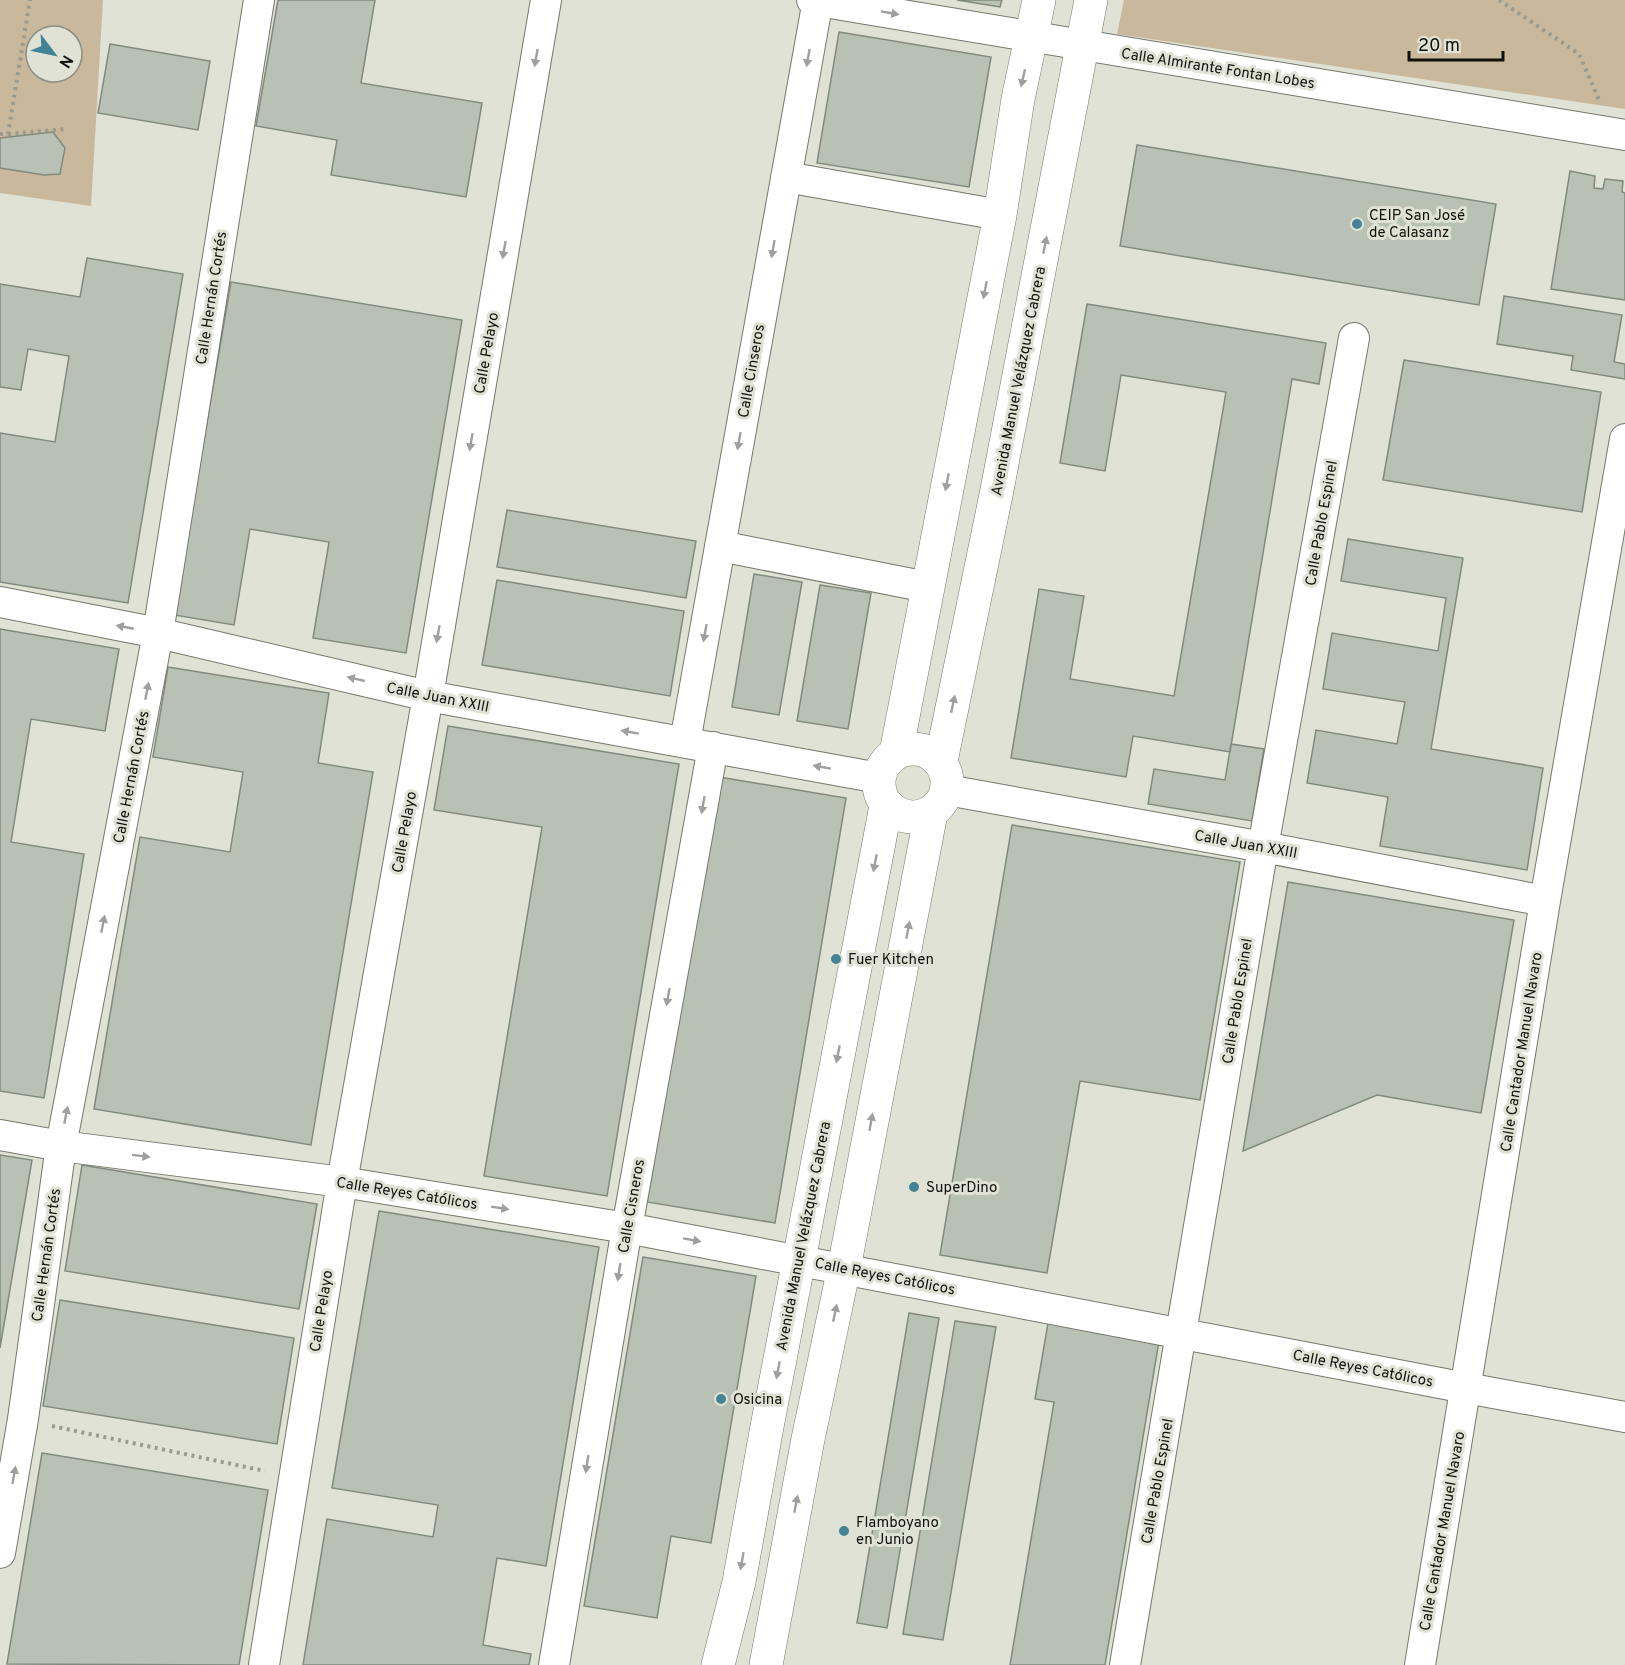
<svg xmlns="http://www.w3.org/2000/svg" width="1625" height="1665" viewBox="0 0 1625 1665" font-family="Overpass,sans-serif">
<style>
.green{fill:#cab89c;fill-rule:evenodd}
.building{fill:#b8c1b4;stroke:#818a7e;stroke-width:1.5}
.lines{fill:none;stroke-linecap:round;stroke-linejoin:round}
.minor-casing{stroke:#75786b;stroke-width:32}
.primary-casing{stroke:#75786b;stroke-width:34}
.path{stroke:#999b90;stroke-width:4;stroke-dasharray:3 4.5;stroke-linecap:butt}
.minor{stroke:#fff;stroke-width:30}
.primary{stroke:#fff;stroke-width:33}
.oneway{fill:#9fa09e}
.poi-dot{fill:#428495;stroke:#dfe2d4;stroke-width:2}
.labels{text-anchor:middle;stroke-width:6;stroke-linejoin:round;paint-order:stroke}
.street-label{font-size:15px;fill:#10110c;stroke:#dfe2d4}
.poi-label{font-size:15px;fill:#10110c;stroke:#dfe2d4;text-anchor:start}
</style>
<rect width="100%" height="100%" fill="#dfe2d4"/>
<path class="green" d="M 0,0 L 103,0 L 91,206 L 0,193 ZM 36,36 L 72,36 L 72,72 L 36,72 Z
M 1124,0 L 1625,0 L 1625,109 L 1117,34 Z"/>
<path class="building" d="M 278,0 L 375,0 L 361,83 L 482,103 L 466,197 L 331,175 L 337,140 L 256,126 Z
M 957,0 L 1002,0 L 1000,7 Z
M 839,32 L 991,57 L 969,187 L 817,163 Z
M 110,44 L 210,61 L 198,130 L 98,113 Z
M 53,132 L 65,148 L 60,174 L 44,175 L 0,168 L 0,138 Z
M 1137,145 L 1496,204 L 1479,305 L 1120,246 Z
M 1570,171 L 1595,176 L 1594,188 L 1603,189 L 1605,179 L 1623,181 L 1622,192 L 1625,193 L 1625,300 L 1551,289 Z
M 87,258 L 183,274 L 128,603 L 0,582 L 0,433 L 55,442 L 69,356 L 28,349 L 21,390 L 0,387 L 0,284 L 80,297 Z
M 231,282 L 462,320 L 406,653 L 313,638 L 329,542 L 250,529 L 234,625 L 174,615 Z
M 1504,296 L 1622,315 L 1614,362 L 1625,364 L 1625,379 L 1571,370 L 1573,356 L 1497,344 Z
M 1087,304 L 1326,343 L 1319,384 L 1292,379 L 1230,752 L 1133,736 L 1126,777 L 1011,758 L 1039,589 L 1084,596 L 1070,679 L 1174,696 L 1226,392 L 1121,375 L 1105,471 L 1060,463 Z
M 1404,360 L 1601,392 L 1582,512 L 1383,480 Z
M 507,510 L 696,541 L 686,598 L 497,567 Z
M 1348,539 L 1463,558 L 1431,749 L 1543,768 L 1527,870 L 1380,846 L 1388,797 L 1307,783 L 1316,730 L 1397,744 L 1405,702 L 1323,689 L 1332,633 L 1438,651 L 1446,598 L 1341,581 Z
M 754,574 L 802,582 L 779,715 L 732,707 Z
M 497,580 L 684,611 L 670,696 L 482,665 Z
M 820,585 L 871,593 L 848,729 L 797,721 Z
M 0,629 L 119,649 L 105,731 L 31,719 L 11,842 L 84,854 L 44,1098 L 0,1091 Z
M 168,667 L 329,693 L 318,763 L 373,772 L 311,1145 L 94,1109 L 140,837 L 230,852 L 243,772 L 153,757 Z
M 448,726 L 679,764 L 607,1196 L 484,1176 L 542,827 L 434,810 Z
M 1231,744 L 1264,749 L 1252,821 L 1148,804 L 1154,769 L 1225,780 Z
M 719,777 L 846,798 L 775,1223 L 647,1202 Z
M 1012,825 L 1240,862 L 1200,1100 L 1080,1081 L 1047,1273 L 940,1255 Z
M 1288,882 L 1514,920 L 1481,1113 L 1377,1095 L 1243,1151 Z
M 0,1155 L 32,1160 L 0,1348 Z
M 82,1165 L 317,1204 L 299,1309 L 65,1271 Z
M 379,1211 L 599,1247 L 546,1566 L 497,1558 L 483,1645 L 531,1654 L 529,1665 L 303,1665 L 327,1519 L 433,1537 L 438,1505 L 332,1488 Z
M 643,1257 L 756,1276 L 711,1543 L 671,1536 L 657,1618 L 584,1606 Z
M 60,1300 L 294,1338 L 277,1444 L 43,1406 Z
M 909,1313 L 939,1318 L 887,1628 L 857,1623 Z
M 955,1321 L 996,1327 L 943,1640 L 903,1634 Z
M 1048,1323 L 1159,1341 L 1105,1665 L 1010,1665 L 1054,1402 L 1035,1399 Z
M 42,1453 L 268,1490 L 239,1665 L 7,1664 Z"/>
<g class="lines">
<defs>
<path id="minor" d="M 812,0 L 1625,135
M 786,177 L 1000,215
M 720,546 L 927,587
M 0,602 L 158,633 L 428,696 L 879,778
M 685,742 L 818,0
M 947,790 L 1263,847 L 1545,901
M 0,1135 L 61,1146 L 342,1182 L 627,1228 L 1466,1388 L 1625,1417
M 0,1553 L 23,1419 L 61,1146 L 158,633 L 259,0
M 264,1665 L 342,1182 L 428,696 L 546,0
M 554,1665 L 627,1228 L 713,747
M 1125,1665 L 1263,847 L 1354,338
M 1420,1665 L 1545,901 L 1625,439"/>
<path id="primary" d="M879 783a34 34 0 1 1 68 0a34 34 0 1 1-68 0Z
M 896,753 L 1000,215 L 1018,99 L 1039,0
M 941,761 L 996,495 L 1091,0
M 718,1665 L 739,1582 L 766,1432 L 886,806
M 766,1665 L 808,1439 L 844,1268 L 931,813"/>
</defs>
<use href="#minor" class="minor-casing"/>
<use href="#primary" class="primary-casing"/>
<path class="path" d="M 1499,0 L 1579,54 L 1599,100
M 0,134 L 8,134 L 30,0
M 8,134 L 66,129
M 52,1426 L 265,1471"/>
<use href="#minor" class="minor"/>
<use href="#primary" class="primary"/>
</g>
<defs><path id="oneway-solid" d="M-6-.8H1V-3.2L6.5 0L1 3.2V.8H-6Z" transform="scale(1.5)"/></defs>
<g class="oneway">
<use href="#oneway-solid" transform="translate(890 13) rotate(10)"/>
<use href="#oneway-solid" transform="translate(536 58) rotate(100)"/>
<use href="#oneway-solid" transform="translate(808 58) rotate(100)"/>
<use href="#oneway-solid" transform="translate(1023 78) rotate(103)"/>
<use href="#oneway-solid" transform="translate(1045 245) rotate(-79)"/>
<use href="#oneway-solid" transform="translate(773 249) rotate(100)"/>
<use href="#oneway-solid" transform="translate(504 250) rotate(100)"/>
<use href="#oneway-solid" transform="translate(985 290) rotate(101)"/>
<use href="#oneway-solid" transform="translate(739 441) rotate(100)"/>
<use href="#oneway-solid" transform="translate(471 442) rotate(100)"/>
<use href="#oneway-solid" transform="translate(947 482) rotate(101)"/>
<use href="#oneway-solid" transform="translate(125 627) rotate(-169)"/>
<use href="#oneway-solid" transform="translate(705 633) rotate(100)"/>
<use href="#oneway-solid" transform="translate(438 634) rotate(100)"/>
<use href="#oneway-solid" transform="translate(356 679) rotate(-167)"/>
<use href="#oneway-solid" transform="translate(147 691) rotate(-79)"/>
<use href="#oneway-solid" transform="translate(953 704) rotate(-78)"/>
<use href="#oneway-solid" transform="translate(630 732) rotate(-170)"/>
<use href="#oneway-solid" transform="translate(822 767) rotate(-170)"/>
<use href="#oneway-solid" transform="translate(703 805) rotate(100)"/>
<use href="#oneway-solid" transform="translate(875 863) rotate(101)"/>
<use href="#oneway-solid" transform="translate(103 924) rotate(-79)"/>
<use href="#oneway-solid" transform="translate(908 930) rotate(-79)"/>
<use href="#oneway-solid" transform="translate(668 997) rotate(100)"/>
<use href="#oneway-solid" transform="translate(838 1054) rotate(101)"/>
<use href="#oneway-solid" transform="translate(66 1115) rotate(-79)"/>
<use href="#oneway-solid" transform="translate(871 1122) rotate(-80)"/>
<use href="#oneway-solid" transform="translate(141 1156) rotate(7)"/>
<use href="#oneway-solid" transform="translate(500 1208) rotate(9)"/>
<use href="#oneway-solid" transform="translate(692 1240) rotate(10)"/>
<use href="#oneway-solid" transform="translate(619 1272) rotate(99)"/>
<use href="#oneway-solid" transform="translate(835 1313) rotate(-78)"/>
<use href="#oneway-solid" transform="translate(778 1370) rotate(101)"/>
<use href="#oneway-solid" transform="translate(587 1464) rotate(99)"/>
<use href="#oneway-solid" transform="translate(14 1475) rotate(-80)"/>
<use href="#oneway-solid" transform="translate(796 1504) rotate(-79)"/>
<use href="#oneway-solid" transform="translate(742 1561) rotate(100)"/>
</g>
<g class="poi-dot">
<circle cx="1357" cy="224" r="6"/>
<circle cx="836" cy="959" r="6"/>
<circle cx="914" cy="1187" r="6"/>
<circle cx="721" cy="1399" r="6"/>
<circle cx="844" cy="1531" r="6"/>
</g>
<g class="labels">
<g class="street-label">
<text transform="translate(1218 68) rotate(9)" y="5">Calle Almirante Fontan Lobes</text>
<text transform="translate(211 298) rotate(-81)" y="5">Calle Hernán Cortés</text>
<text transform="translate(486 353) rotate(-80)" y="5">Calle Pelayo</text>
<text transform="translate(751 371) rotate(-80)" y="5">Calle Cinseros</text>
<text transform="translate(1018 381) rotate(-79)" y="5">Avenida Manuel Velázquez Cabrera</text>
<text transform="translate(1321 523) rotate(-80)" y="5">Calle Pablo Espinel</text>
<text transform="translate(438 697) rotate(11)" y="5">Calle Juan XXIII</text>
<text transform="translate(131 777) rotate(-79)" y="5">Calle Hernán Cortés</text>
<text transform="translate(404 832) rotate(-80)" y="5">Calle Pelayo</text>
<text transform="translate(1246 844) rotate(10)" y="5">Calle Juan XXIII</text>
<text transform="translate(1237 1001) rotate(-81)" y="5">Calle Pablo Espinel</text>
<text transform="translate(1521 1052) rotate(-81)" y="5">Calle Cantador Manuel Navaro</text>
<text transform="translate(407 1193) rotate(9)" y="5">Calle Reyes Católicos</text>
<text transform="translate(631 1206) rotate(-80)" y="5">Calle Cisneros</text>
<text transform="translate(803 1236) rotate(-79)" y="5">Avenida Manuel Velázquez Cabrera</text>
<text transform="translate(46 1255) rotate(-82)" y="5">Calle Hernán Cortés</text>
<text transform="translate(885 1276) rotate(11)" y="5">Calle Reyes Católicos</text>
<text transform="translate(321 1311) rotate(-81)" y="5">Calle Pelayo</text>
<text transform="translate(1363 1368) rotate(11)" y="5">Calle Reyes Católicos</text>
<text transform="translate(1157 1481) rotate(-80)" y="5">Calle Pablo Espinel</text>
<text transform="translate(1442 1531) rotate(-80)" y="5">Calle Cantador Manuel Navaro</text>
</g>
<g class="poi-label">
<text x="1369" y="220">CEIP San José<tspan x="1369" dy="17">de Calasanz</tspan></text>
<text x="848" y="964">Fuer Kitchen</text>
<text x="926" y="1192">SuperDino</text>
<text x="733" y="1404">Osicina</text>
<text x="856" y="1527">Flamboyano<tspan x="856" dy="17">en Junio</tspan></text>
</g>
</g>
<g transform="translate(54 54) rotate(122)"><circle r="28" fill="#dfe2d4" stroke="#8c8e84" stroke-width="1.5"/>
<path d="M0-4.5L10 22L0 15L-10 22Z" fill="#428495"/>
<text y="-9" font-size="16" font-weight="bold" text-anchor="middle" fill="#10110c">N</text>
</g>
<path d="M1409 51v9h94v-9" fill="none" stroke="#10110c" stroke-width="3"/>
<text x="1418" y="51" font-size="18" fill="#10110c" stroke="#dfe2d4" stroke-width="4.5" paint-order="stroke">20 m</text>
</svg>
